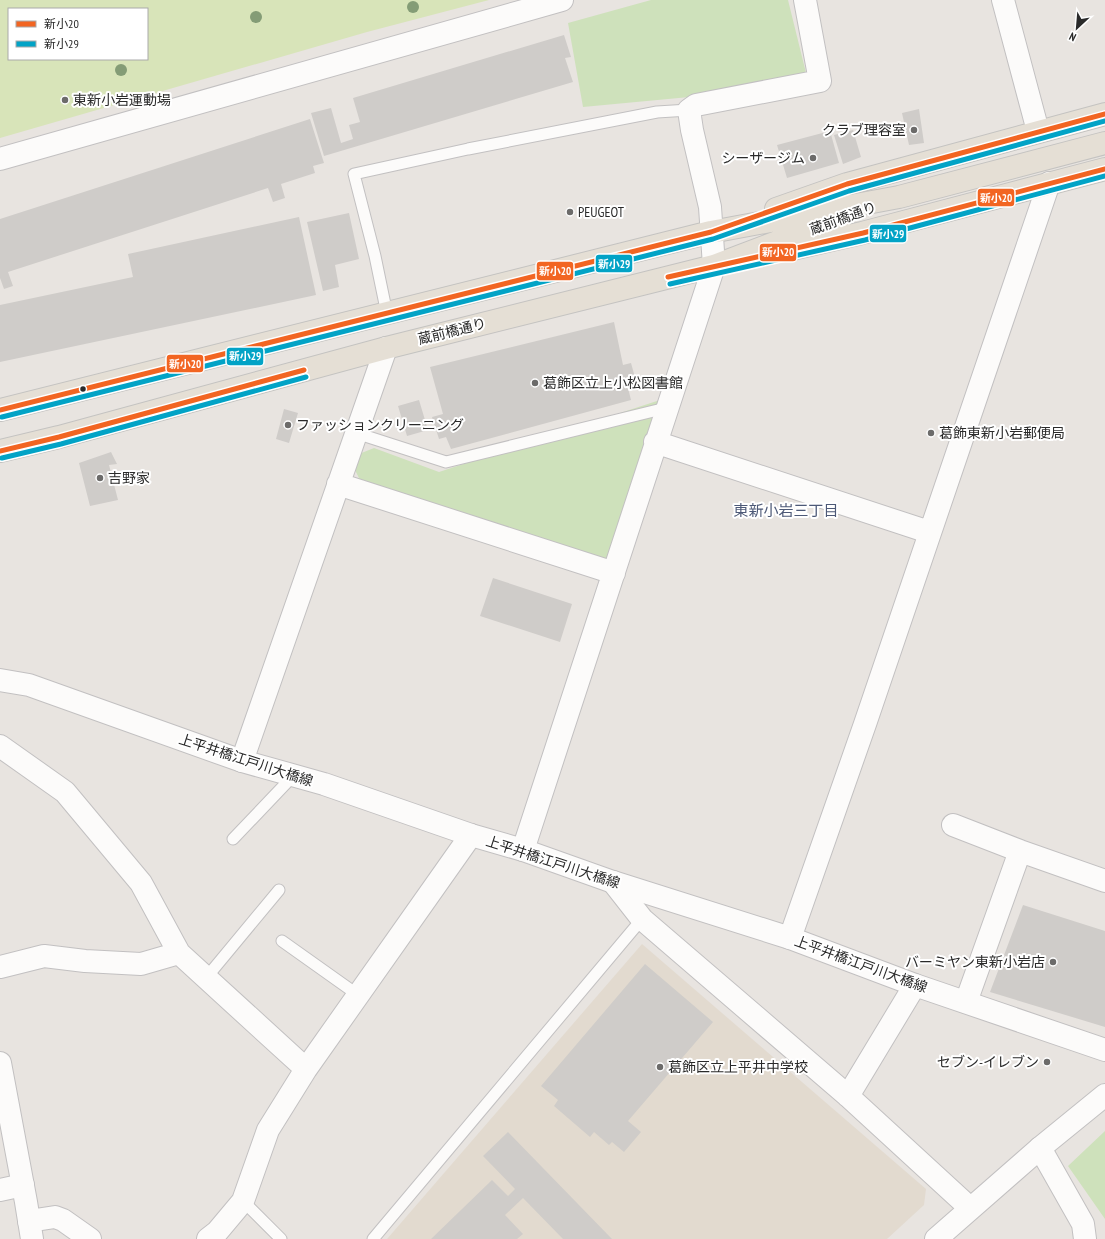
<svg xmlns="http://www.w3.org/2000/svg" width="1105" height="1239" viewBox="0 0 1105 1239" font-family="'PT Sans Narrow','Noto Sans JP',sans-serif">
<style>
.education{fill:#e2dacf}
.green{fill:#cee1bb}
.pitch{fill:#d8e4b9;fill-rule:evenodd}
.building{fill:#cfccc9}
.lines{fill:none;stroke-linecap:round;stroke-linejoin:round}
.service-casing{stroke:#c2c0c1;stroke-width:13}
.minor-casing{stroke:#c2c0c1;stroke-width:24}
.tertiary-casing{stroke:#c2c0c1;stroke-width:24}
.primary-casing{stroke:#c4c3c1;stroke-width:24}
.service{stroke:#fcfbfa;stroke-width:11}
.minor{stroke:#fcfbfa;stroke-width:22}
.tertiary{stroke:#fcfbfa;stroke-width:22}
.primary{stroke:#e5dfd5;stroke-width:22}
.bus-1-casing{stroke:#fff;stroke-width:8}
.bus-2-casing{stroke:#fff;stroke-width:8}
.bus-1{stroke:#f26522;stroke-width:5}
.bus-2{stroke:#02a3c6;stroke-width:5}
.tree{fill:#849c76}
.poi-dot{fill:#6c6b6a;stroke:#fff;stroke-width:1.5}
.bus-dot{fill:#2a2a2a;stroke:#fff;stroke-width:1.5}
.labels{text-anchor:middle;stroke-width:4;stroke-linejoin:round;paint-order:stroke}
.poi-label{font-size:14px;fill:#2a2a2a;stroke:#fff;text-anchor:start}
.street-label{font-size:14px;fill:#2a2a2a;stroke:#fff}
.neighbourhood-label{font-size:15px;fill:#4d5977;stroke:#fff}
.line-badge{stroke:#fff;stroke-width:1.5}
.badge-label{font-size:11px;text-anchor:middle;font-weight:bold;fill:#fff}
</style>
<rect width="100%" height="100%" fill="#e8e4e0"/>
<path class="education" d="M 642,944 L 926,1189 L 924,1205 L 887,1239 L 387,1239 Z"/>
<path class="green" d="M 651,0 L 788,0 L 806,73 L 700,96 L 583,107 L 568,23 Z
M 660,400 L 612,569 L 361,482 L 354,468 L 359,454 L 374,448 L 439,472 Z
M 1105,1131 L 1105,1219 L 1068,1166 Z"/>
<path class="pitch" d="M 0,0 L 489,0 L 367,32 L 0,138 ZM 9,9 L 147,9 L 147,59 L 9,59 Z"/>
<path class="building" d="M 564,35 L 571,57 L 565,58 L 573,82 L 324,156 L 311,113 L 331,108 L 341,143 L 353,139 L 349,125 L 360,122 L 353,98 Z
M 919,109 L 924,143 L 909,145 L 902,113 Z
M 310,119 L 324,163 L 313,166 L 315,173 L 281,184 L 285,198 L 273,202 L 268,188 L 8,272 L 13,286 L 4,289 L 0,278 L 0,219 Z
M 853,130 L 861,157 L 843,164 L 834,135 Z
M 830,131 L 839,163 L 787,178 L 777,145 Z
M 349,213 L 359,259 L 335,265 L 339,287 L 323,291 L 307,222 Z
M 299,217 L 316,295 L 0,362 L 0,305 L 133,277 L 128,254 Z
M 614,322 L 623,365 L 631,363 L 636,381 L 627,384 L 631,400 L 451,449 L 446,437 L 439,439 L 432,417 L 443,414 L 430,367 Z
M 419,400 L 428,430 L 407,436 L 398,406 Z
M 284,409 L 298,413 L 289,443 L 276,439 Z
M 111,452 L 117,464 L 109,465 L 118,500 L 90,506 L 79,463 Z
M 493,578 L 572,604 L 560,642 L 480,616 Z
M 1023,905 L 1105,931 L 1105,1027 L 990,992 Z
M 645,964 L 713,1022 L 628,1121 L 641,1132 L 624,1152 L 612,1142 L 609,1145 L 594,1132 L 590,1137 L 554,1106 L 558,1100 L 541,1086 Z
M 508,1132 L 612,1239 L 563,1239 L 523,1198 L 505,1215 L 523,1234 L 517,1239 L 431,1239 L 492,1180 L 508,1196 L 515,1189 L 483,1156 Z"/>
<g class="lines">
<defs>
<path id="service" d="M 387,314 L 375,256 L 354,174 L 468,149 L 657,112 L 689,110
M 356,433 L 446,462 L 666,408
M 233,839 L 293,776
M 282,941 L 358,995
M 206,978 L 279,890
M 243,1201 L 281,1239
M 373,1239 L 642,919"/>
<path id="minor" d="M 1003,0 L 1038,131
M 655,442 L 929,532
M 338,484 L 614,573
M 0,746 L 65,792 L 141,883 L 179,953 L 141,964 L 85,961 L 44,956 L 0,967
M 242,761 L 386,348
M 953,825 L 1020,851
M 523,850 L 714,266 L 710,207 L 692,130 L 689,110 L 696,105 L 820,81 L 805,0
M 613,882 L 642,919 L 848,1096 L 970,1208
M 790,938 L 865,724 L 1049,183
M 179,953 L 306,1069
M 966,1002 L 1020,851 L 1105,881
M 848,1096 L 915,985
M 1040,1148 L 1083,1224 L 1085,1239
M 0,1190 L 23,1185
M 29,1221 L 55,1217 L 63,1220 L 90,1239
M 208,1239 L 217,1232 L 243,1201 L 268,1130 L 306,1069 L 471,835"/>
<path id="tertiary" d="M 0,159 L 562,0
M 0,680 L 29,685 L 242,761 L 324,784 L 471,835 L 523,850 L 613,882 L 790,938 L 915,985 L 1105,1050
M 0,1063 L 26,1202 L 32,1239
M 936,1239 L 1040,1148 L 1105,1095"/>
<path id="primary" d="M 776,209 L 847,184 L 1105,114
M 792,249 L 862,233 L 1105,169
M 0,410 L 711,232 L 899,197 L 1105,143
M 0,451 L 59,437 L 386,348 L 714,266 L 841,218"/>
</defs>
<use href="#service" class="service-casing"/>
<use href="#minor" class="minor-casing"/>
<use href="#tertiary" class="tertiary-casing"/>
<use href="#primary" class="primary-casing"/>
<use href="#service" class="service"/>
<use href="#minor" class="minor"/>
<use href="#tertiary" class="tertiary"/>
<use href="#primary" class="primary"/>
<defs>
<path id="bus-1" d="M 668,277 L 863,233 L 1105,169
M 0,410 L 711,232 L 847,184 L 1105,114
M 0,451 L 59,437 L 304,370"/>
<path id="bus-2" d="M 670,284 L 865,240 L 1105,176
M 2,417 L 713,239 L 849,191 L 1105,121
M 2,458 L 61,444 L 306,377"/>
</defs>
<use href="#bus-1" class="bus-1-casing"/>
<use href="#bus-2" class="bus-2-casing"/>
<use href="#bus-1" class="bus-1"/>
<use href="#bus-2" class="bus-2"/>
</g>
<g class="tree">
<circle cx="413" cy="7" r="6"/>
<circle cx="256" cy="17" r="6"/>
<circle cx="121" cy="70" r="6"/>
</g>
<g class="poi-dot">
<circle cx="65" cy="100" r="4"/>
<circle cx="914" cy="130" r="4"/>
<circle cx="813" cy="158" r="4"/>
<circle cx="570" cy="212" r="4"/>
<circle cx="535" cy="383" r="4"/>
<circle cx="288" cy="425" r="4"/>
<circle cx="931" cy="433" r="4"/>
<circle cx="100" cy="478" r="4"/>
<circle cx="1053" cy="962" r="4"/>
<circle cx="1047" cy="1062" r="4"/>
<circle cx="660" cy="1067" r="4"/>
</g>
<circle class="bus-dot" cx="83" cy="389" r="3.5"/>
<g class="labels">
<g class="poi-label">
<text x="73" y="105">東新小岩運動場</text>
<text x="906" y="135" text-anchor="end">クラブ理容室</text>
<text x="805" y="163" text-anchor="end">シーザージム</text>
<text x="578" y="217">PEUGEOT</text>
<text x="543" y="388">葛飾区立上小松図書館</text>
<text x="296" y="430">ファッションクリーニング</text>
<text x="939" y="438">葛飾東新小岩郵便局</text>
<text x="108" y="483">吉野家</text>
<text x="1045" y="967" text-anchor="end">バーミヤン東新小岩店</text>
<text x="1039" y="1067" text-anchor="end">セブン-イレブン</text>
<text x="668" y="1072">葛飾区立上平井中学校</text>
</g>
<g class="street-label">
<text transform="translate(843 218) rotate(-20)" y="5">蔵前橋通り</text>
<text transform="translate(452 331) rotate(-14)" y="5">蔵前橋通り</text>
<text transform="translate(246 760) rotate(18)" y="5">上平井橋江戸川大橋線</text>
<text transform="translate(553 862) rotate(18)" y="5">上平井橋江戸川大橋線</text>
<text transform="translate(861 964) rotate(20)" y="5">上平井橋江戸川大橋線</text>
</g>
<g class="neighbourhood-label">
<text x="786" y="516">東新小岩三丁目</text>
</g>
</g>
<g class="line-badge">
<rect x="977" y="188" width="38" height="19" rx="4" fill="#f26522"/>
<rect x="869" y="224" width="38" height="19" rx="4" fill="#02a3c6"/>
<rect x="759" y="243" width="38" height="19" rx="4" fill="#f26522"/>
<rect x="595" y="254" width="38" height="19" rx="4" fill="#02a3c6"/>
<rect x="536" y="261" width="38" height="20" rx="4" fill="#f26522"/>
<rect x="226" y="347" width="38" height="19" rx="4" fill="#02a3c6"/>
<rect x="166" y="354" width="38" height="19" rx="4" fill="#f26522"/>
</g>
<g class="badge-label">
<text x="996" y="202">新小20</text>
<text x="888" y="238">新小29</text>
<text x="778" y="256">新小20</text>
<text x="614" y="268">新小29</text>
<text x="555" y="275">新小20</text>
<text x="245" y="360">新小29</text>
<text x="185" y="368">新小20</text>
</g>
<rect x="8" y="8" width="140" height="52" fill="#ffffff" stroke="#aaaaaa"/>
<rect x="16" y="21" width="20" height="6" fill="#f26522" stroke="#aaaaaa"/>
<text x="44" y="28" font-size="12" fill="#2a2a2a">新小20</text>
<rect x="16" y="41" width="20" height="6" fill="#02a3c6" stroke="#aaaaaa"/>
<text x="44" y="48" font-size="12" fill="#2a2a2a">新小29</text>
<g transform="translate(1077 28) rotate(206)" stroke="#ffffff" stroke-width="3" paint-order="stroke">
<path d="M0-3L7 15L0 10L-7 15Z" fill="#2a2a2a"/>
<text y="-6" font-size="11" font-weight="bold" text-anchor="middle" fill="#2a2a2a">N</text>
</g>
</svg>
